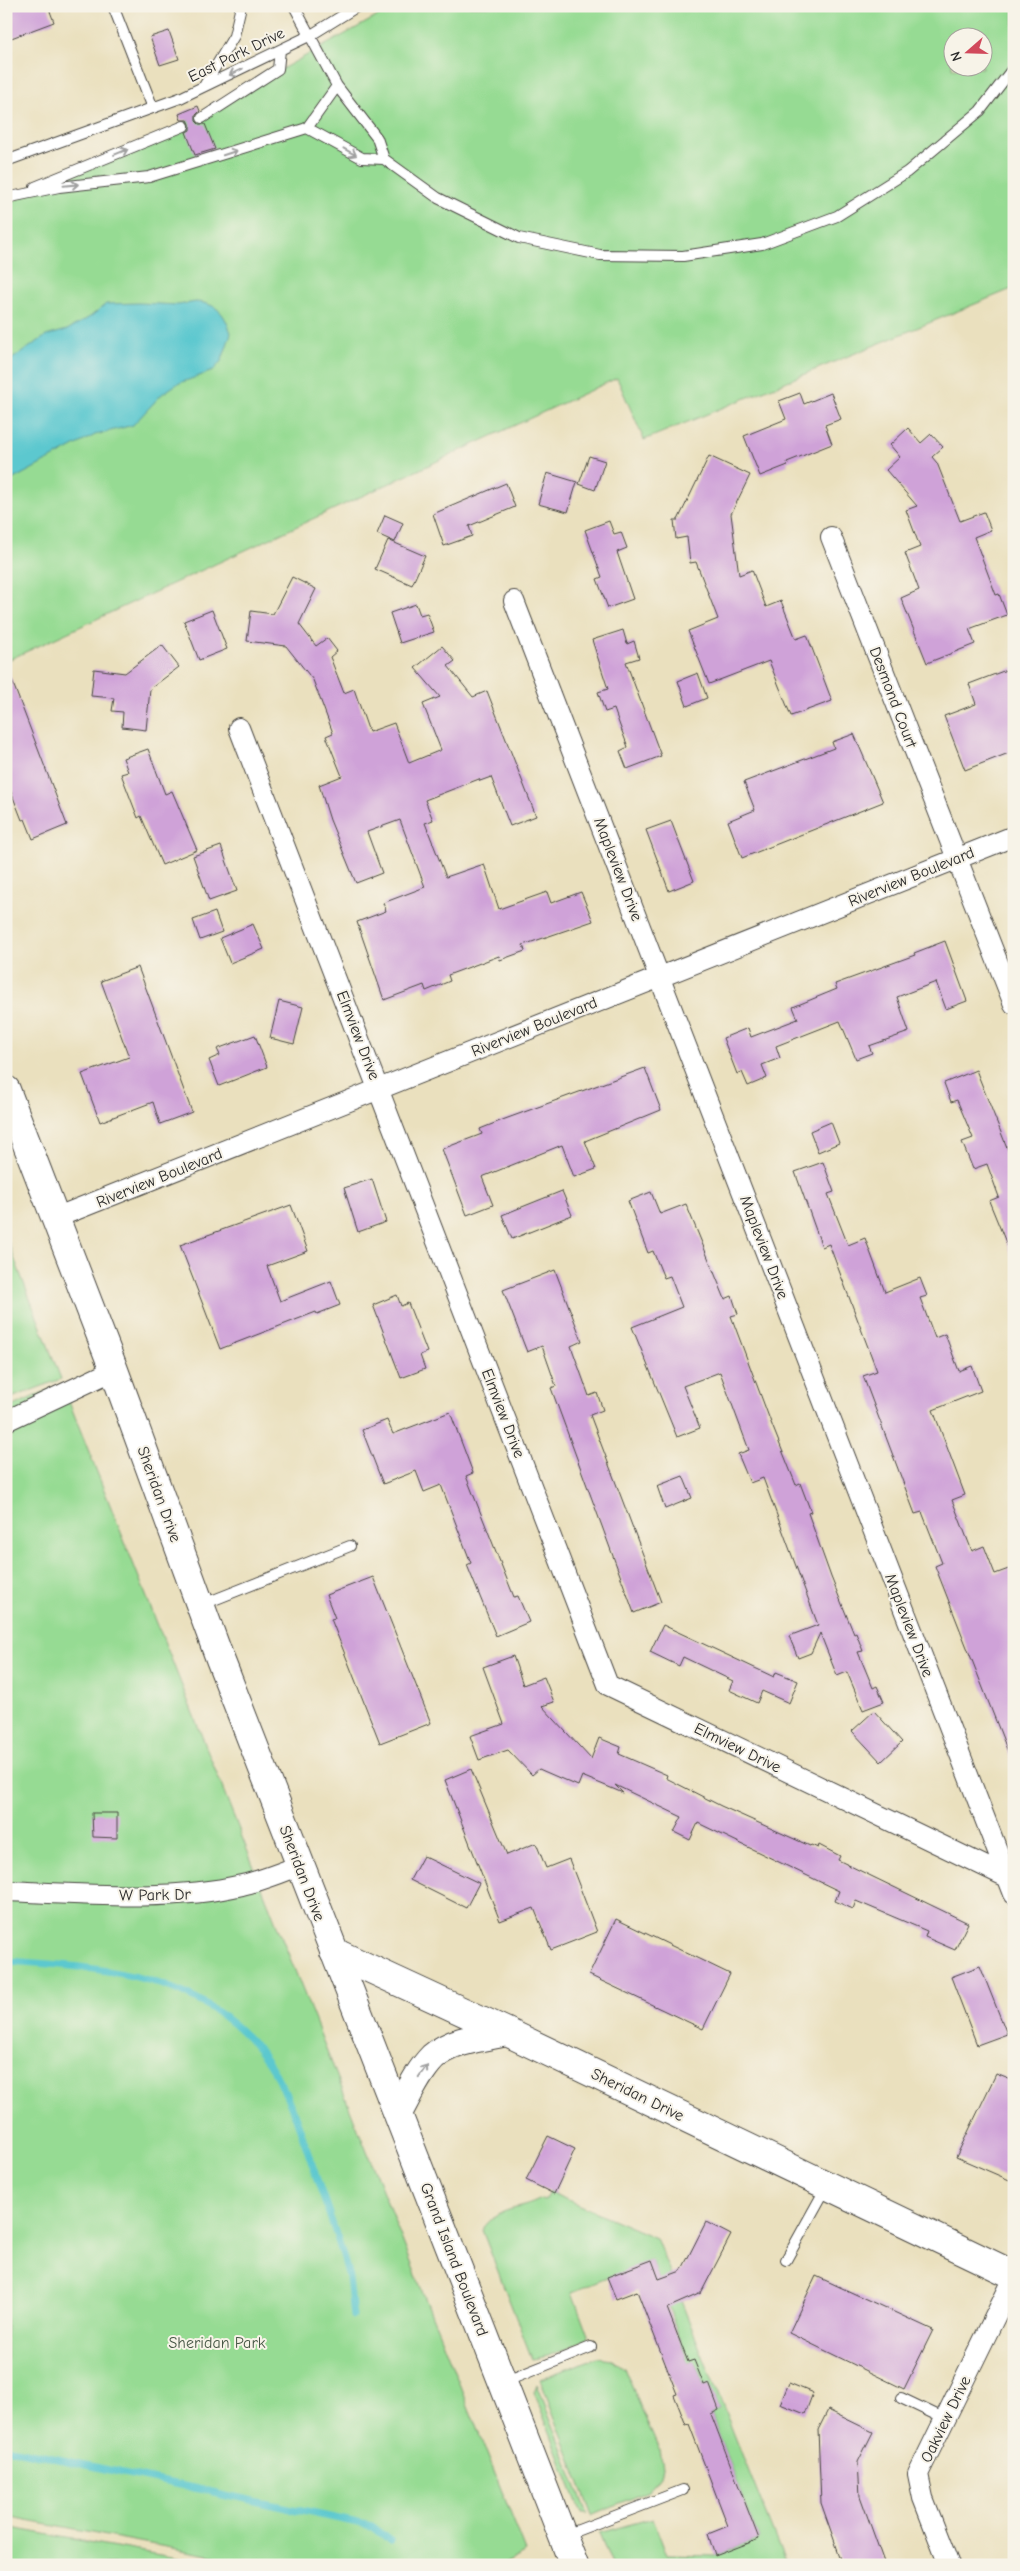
<svg xmlns="http://www.w3.org/2000/svg" width="1020" height="2571" viewBox="0 0 1020 2571" font-family="'Comic Neue',sans-serif">
<style>
.green{fill:#96db93;stroke:#60835f;fill-rule:evenodd}
.water{fill:#5bc8cf;stroke:#437a7d}
.lines{fill:none;stroke-linecap:round;stroke-linejoin:round}
.stream{stroke:#5bc8cf;stroke-width:7}
.building{fill:#cfa2d8}
.service-casing{stroke:#484641;stroke-width:12}
.minor-casing{stroke:#484641;stroke-width:22}
.secondary-casing{stroke:#484641;stroke-width:30}
.primary-casing{stroke:#484641;stroke-width:30}
.service{stroke:#fff;stroke-width:10}
.minor{stroke:#fff;stroke-width:20}
.secondary{stroke:#fff;stroke-width:28}
.primary{stroke:#fff;stroke-width:28}
.oneway{stroke:#a0a0a0}
.labels{text-anchor:middle;stroke-width:4;stroke-linejoin:round;paint-order:stroke}
.street-label{font-size:16px;fill:#2b2b2b;stroke:#f7f3e8}
.park-label{font-size:16px;fill:#465745;stroke:#f7f3e8}
</style>
<rect width="100%" height="100%" fill="#f7f3e8"/>
<filter id="ink" filterUnits="userSpaceOnUse"><feTurbulence type="fractalNoise" baseFrequency=".02" numOctaves="2"/><feDisplacementMap in="SourceGraphic" scale="10" xChannelSelector="R" yChannelSelector="G"/><feConvolveMatrix kernelMatrix="1 2 1 2 8 2 1 2 1" color-interpolation-filters="sRGB"/></filter>
<filter id="wash" filterUnits="userSpaceOnUse"><feTurbulence type="fractalNoise" baseFrequency=".0096" numOctaves="4" result="noise"/><feDisplacementMap in="SourceGraphic" scale="20" xChannelSelector="R" yChannelSelector="G"/><feGaussianBlur stdDeviation="1.12" result="paint"/><feColorMatrix in="noise" values="0 0 0 0 0 0 0 0 0 0 0 0 0 0 0 0 0 1.4 0 .05"/><feComposite in="paint" operator="in"/></filter>
<g filter="url(#wash)">
<rect width="100%" height="100%" fill="#eae0be"/>
<path class="green" d="M 396,6 L 1014,6 L 1014,288 L 644,440 L 617,378 L 6,661 L 6,204 L 175,128 ZM 952,38 L 982,38 L 982,68 L 952,68 Z
M 6,1237 L 61,1379 L 6,1400 Z
M 62,1384 L 526,2552 L 501,2565 L 239,2565 L 214,2556 L 6,2517 L 6,1409 Z
M 549,2192 L 656,2238 L 786,2565 L 612,2565 L 599,2533 L 653,2518 L 667,2555 L 715,2556 L 759,2539 L 711,2414 L 719,2410 L 709,2384 L 704,2385 L 694,2360 L 688,2362 L 652,2260 L 572,2292 L 588,2335 L 587,2339 L 548,2356 L 532,2359 L 482,2230 C 501,2204 518,2212 541,2199 L 545,2200 Z
M 598,2357 L 612,2359 L 624,2368 L 659,2450 L 662,2468 L 660,2476 L 648,2491 L 592,2515 L 540,2379 Z
M 537,2384 L 587,2513 L 581,2513 L 534,2392 Z
M 6,2527 L 215,2565 L 6,2565 Z"/>
<path class="water" d="M 196,302 C 218,304 224,313 231,333 L 222,360 L 213,371 L 177,384 L 162,394 L 133,425 L 95,435 L 6,483 L 6,363 L 46,336 L 67,330 L 90,317 L 106,304 L 139,303 L 178,305 Z"/>
<g class="lines">
<path class="stream" d="M 6,1961 C 104,1967 206,1974 268,2062 C 289,2093 302,2134 314,2170 C 325,2204 339,2239 348,2274 C 351,2287 351,2302 353,2316
M 6,2448 L 372,2526 L 391,2541"/>
</g>
<g id="blocks">
<path class="building" d="M 6,6 L 48,6 L 54,22 L 6,40 Z
M 169,31 L 179,59 L 160,65 L 150,37 Z
M 198,106 L 200,111 L 196,115 L 196,121 L 199,124 L 205,124 L 215,149 L 195,155 L 186,132 L 190,130 L 190,124 L 188,120 L 181,120 L 179,114 Z
M 800,393 L 804,404 L 831,393 L 841,419 L 825,425 L 832,444 L 787,462 L 788,465 L 760,476 L 744,436 L 786,419 L 779,401 Z
M 908,428 L 921,443 L 931,434 L 943,447 L 932,457 L 937,463 L 960,521 L 984,512 L 991,530 L 974,537 L 996,595 L 999,594 L 1007,615 L 969,629 L 975,644 L 927,663 L 901,598 L 919,590 L 905,553 L 920,547 L 906,510 L 917,506 L 886,470 L 900,457 L 890,445 Z
M 589,456 L 605,461 L 595,490 L 579,484 Z
M 709,456 L 750,475 L 731,514 L 739,575 L 752,570 L 766,607 L 781,601 L 796,639 L 807,635 L 832,701 L 791,716 L 769,661 L 709,684 L 688,631 L 718,619 L 696,562 L 690,563 L 687,537 L 676,539 L 674,520 L 678,520 Z
M 547,473 L 577,482 L 568,512 L 538,504 Z
M 506,483 L 515,507 L 469,526 L 472,536 L 444,546 L 433,514 Z
M 385,515 L 403,523 L 395,542 L 377,534 Z
M 609,521 L 614,534 L 621,532 L 627,548 L 617,552 L 633,599 L 608,608 L 597,579 L 602,577 L 585,530 Z
M 388,540 L 425,556 L 412,585 L 375,569 Z
M 292,577 L 316,589 L 299,624 L 316,646 L 327,638 L 337,651 L 330,657 L 344,693 L 354,689 L 369,732 L 394,723 L 409,763 L 441,750 L 423,704 L 440,697 L 415,668 L 442,646 L 455,661 L 448,666 L 473,697 L 487,691 L 536,816 L 510,826 L 491,777 L 480,781 L 479,779 L 425,800 L 433,820 L 425,823 L 446,877 L 484,864 L 499,909 L 547,892 L 551,903 L 581,892 L 593,921 L 523,945 L 525,951 L 500,960 L 499,956 L 448,975 L 450,981 L 426,991 L 424,985 L 384,1000 L 357,922 L 386,911 L 383,903 L 425,887 L 400,820 L 367,832 L 382,873 L 356,883 L 330,820 L 319,785 L 342,776 L 326,736 L 333,733 L 313,680 L 286,646 L 247,641 L 251,611 L 273,614 Z
M 416,604 L 420,615 L 427,613 L 434,632 L 400,643 L 390,613 Z
M 212,610 L 227,649 L 199,660 L 184,621 Z
M 623,630 L 627,644 L 634,641 L 639,658 L 626,662 L 661,756 L 627,769 L 620,751 L 628,747 L 620,726 L 614,709 L 605,712 L 598,692 L 608,689 L 592,640 Z
M 162,645 L 179,667 L 150,689 L 146,730 L 122,727 L 123,712 L 112,711 L 114,698 L 91,696 L 94,669 L 125,673 Z
M 6,665 L 67,825 L 33,839 L 25,819 L 22,820 L 6,779 Z
M 1014,667 L 1014,751 L 965,770 L 944,716 L 976,704 L 969,684 Z
M 698,673 L 707,698 L 687,706 L 678,681 Z
M 854,734 L 883,802 L 742,858 L 728,821 L 755,810 L 744,782 L 834,748 L 832,742 Z
M 148,749 L 165,794 L 172,791 L 197,850 L 162,865 L 141,816 L 138,818 L 121,774 L 128,772 L 123,758 Z
M 671,821 L 694,881 L 669,891 L 646,830 Z
M 221,846 L 237,891 L 209,901 L 193,856 Z
M 215,912 L 222,932 L 200,940 L 193,920 Z
M 253,924 L 264,949 L 230,963 L 220,938 Z
M 945,941 L 967,1001 L 946,1009 L 936,982 L 897,997 L 909,1032 L 869,1046 L 872,1053 L 856,1059 L 840,1021 L 776,1046 L 780,1058 L 762,1065 L 767,1078 L 748,1086 L 742,1072 L 737,1074 L 723,1038 L 748,1028 L 751,1037 L 798,1019 L 793,1007 L 837,989 L 835,984 L 915,955 L 914,953 Z
M 138,967 L 192,1112 L 160,1124 L 153,1102 L 100,1122 L 82,1074 L 129,1057 L 101,981 Z
M 279,1001 L 303,1007 L 294,1044 L 270,1038 Z
M 255,1035 L 267,1067 L 219,1086 L 209,1060 L 220,1055 L 217,1049 Z
M 645,1068 L 661,1110 L 585,1141 L 596,1169 L 574,1177 L 562,1145 L 482,1177 L 493,1205 L 467,1215 L 442,1149 L 482,1134 L 480,1129 L 505,1119 Z
M 976,1070 L 1014,1165 L 1014,1262 L 989,1201 L 999,1197 L 987,1164 L 973,1169 L 962,1142 L 973,1138 L 957,1100 L 951,1102 L 944,1083 Z
M 831,1122 L 839,1143 L 818,1152 L 810,1131 Z
M 823,1162 L 834,1192 L 828,1194 L 848,1245 L 865,1238 L 885,1292 L 920,1278 L 927,1296 L 920,1298 L 935,1338 L 945,1334 L 959,1371 L 972,1366 L 981,1391 L 933,1410 L 965,1495 L 952,1500 L 972,1551 L 984,1546 L 995,1574 L 1014,1567 L 1014,1767 L 935,1566 L 942,1563 L 922,1512 L 915,1514 L 863,1376 L 877,1371 L 829,1244 L 822,1247 L 795,1172 Z
M 372,1179 L 386,1222 L 358,1232 L 344,1188 Z
M 562,1191 L 572,1215 L 512,1239 L 502,1215 Z
M 651,1192 L 660,1214 L 686,1204 L 725,1299 L 732,1296 L 738,1314 L 731,1316 L 770,1420 L 796,1485 L 800,1483 L 811,1512 L 808,1513 L 831,1577 L 854,1634 L 856,1633 L 863,1651 L 858,1652 L 873,1688 L 877,1686 L 884,1702 L 863,1710 L 847,1672 L 837,1676 L 820,1633 L 811,1653 L 798,1658 L 789,1636 L 818,1625 L 763,1478 L 750,1483 L 738,1454 L 749,1450 L 720,1372 L 683,1386 L 700,1428 L 677,1437 L 632,1327 L 682,1307 L 670,1276 L 664,1278 L 653,1251 L 648,1253 L 628,1201 Z
M 291,1205 L 308,1251 L 267,1266 L 280,1301 L 331,1281 L 340,1305 L 317,1314 L 316,1312 L 220,1349 L 180,1245 Z
M 555,1270 L 582,1341 L 571,1346 L 589,1396 L 597,1393 L 603,1410 L 590,1415 L 661,1602 L 634,1613 L 551,1388 L 556,1386 L 542,1346 L 527,1352 L 503,1290 Z
M 397,1295 L 401,1306 L 408,1303 L 427,1352 L 420,1355 L 425,1369 L 401,1378 L 373,1305 Z
M 450,1412 L 473,1473 L 466,1476 L 514,1597 L 518,1596 L 529,1622 L 496,1636 L 467,1565 L 471,1563 L 441,1485 L 424,1492 L 416,1471 L 383,1484 L 362,1430 L 387,1420 L 393,1434 Z
M 683,1476 L 692,1498 L 665,1509 L 657,1486 Z
M 373,1577 L 431,1723 L 380,1743 L 331,1619 L 335,1618 L 326,1595 Z
M 663,1625 L 774,1677 L 776,1672 L 798,1681 L 789,1703 L 762,1691 L 757,1703 L 729,1690 L 733,1681 L 683,1657 L 679,1666 L 650,1652 Z
M 513,1656 L 523,1685 L 544,1677 L 554,1702 L 542,1706 L 591,1759 L 599,1738 L 621,1747 L 619,1754 L 667,1775 L 666,1778 L 721,1806 L 810,1846 L 811,1845 L 818,1848 L 819,1845 L 840,1856 L 838,1860 L 968,1923 L 955,1950 L 925,1937 L 927,1931 L 856,1901 L 853,1909 L 835,1901 L 839,1891 L 698,1823 L 690,1840 L 674,1832 L 682,1817 L 615,1785 L 623,1793 L 582,1776 L 578,1786 L 539,1769 L 532,1775 L 508,1750 L 479,1760 L 470,1736 L 504,1724 L 483,1667 Z
M 874,1711 L 902,1742 L 881,1762 L 852,1731 Z
M 471,1769 L 507,1855 L 536,1843 L 546,1868 L 569,1859 L 597,1932 L 551,1950 L 534,1908 L 500,1921 L 445,1780 Z
M 92,1813 L 117,1813 L 117,1838 L 93,1837 Z
M 423,1856 L 479,1883 L 466,1908 L 410,1880 Z
M 616,1919 L 730,1974 L 703,2029 L 589,1975 Z
M 980,1966 L 1007,2034 L 977,2045 L 951,1977 Z
M 996,2074 L 1014,2081 L 1014,2182 L 956,2157 Z
M 548,2136 L 575,2149 L 554,2194 L 526,2180 Z
M 706,2222 L 731,2235 L 701,2293 L 667,2308 L 688,2362 L 694,2360 L 704,2385 L 709,2383 L 719,2410 L 711,2414 L 759,2539 L 715,2556 L 708,2534 L 728,2526 L 689,2424 L 686,2425 L 674,2395 L 677,2394 L 637,2291 L 616,2299 L 607,2277 L 652,2260 L 659,2279 L 681,2271 Z
M 816,2276 L 933,2330 L 904,2389 L 789,2333 Z
M 789,2383 L 813,2393 L 805,2414 L 780,2404 Z
M 828,2410 L 873,2432 L 858,2462 L 860,2496 L 885,2565 L 843,2565 L 821,2503 L 818,2430 Z"/>
</g>
</g>
<g filter="url(#ink)">
<use href="#blocks" fill-opacity="0" stroke="#484641" stroke-width="1"/>
<g class="lines">
<defs>
<path id="service" d="M 113,6 L 153,108
M 294,6 L 337,86 L 377,138 L 384,159 L 362,158 L 307,128
M 204,86 L 234,36 L 241,6
M 202,118 L 278,69 L 280,50
M 384,159 L 438,198 L 519,238 L 600,255 L 683,256 L 762,244 L 837,216 L 907,172 L 980,111 L 1014,67
M 6,161 L 180,98 L 311,35 L 358,6
M 35,187 L 184,126
M 6,198 L 59,187 L 149,177 L 307,128 L 337,86
M 201,1605 L 350,1546
M 786,2260 L 827,2186
M 504,2382 L 591,2347
M 901,2398 L 945,2419
M 563,2536 L 683,2490"/>
<path id="minor" d="M 831,537 L 1014,1004
M 514,601 L 1014,1894
M 239,728 L 608,1685 L 1007,1877
M 55,1218 L 1014,836
M 6,1421 L 114,1370
M 6,1891 C 79,1894 171,1902 242,1885 C 261,1881 281,1872 300,1866
M 949,2565 L 923,2498 L 918,2474 L 1014,2278"/>
<path id="secondary" d="M 334,1952 L 507,2032 L 1014,2275
M 398,2113 C 408,2095 418,2072 433,2057 C 452,2040 483,2037 507,2032"/>
<path id="primary" d="M 6,1090 L 114,1370 L 220,1659 L 574,2565"/>
</defs>
<use href="#service" class="service-casing"/>
<use href="#minor" class="minor-casing"/>
<use href="#secondary" class="secondary-casing"/>
<use href="#primary" class="primary-casing"/>
<use href="#service" class="service"/>
<use href="#minor" class="minor"/>
<use href="#secondary" class="secondary"/>
<use href="#primary" class="primary"/>
</g>
<defs><path id="oneway-shaft" d="M-6 0H5M1.5-3L5.5 0L1.5 3" fill="none" stroke-width="1.6" stroke-linecap="round" stroke-linejoin="round" transform="scale(1.25)"/></defs>
<g class="oneway">
<use href="#oneway-shaft" transform="translate(236 72) rotate(154)"/>
<use href="#oneway-shaft" transform="translate(121 152) rotate(-22)"/>
<use href="#oneway-shaft" transform="translate(350 152) rotate(29)"/>
<use href="#oneway-shaft" transform="translate(230 153) rotate(-18)"/>
<use href="#oneway-shaft" transform="translate(71 185) rotate(-5)"/>
<use href="#oneway-shaft" transform="translate(423 2071) rotate(-55)"/>
</g>
</g>
<g class="labels">
<g class="street-label">
<text transform="translate(236 54) rotate(-26)" y="6">East Park Drive</text>
<text transform="translate(894 697) rotate(69)" y="6">Desmond Court</text>
<text transform="translate(619 869) rotate(69)" y="6">Mapleview Drive</text>
<text transform="translate(911 876) rotate(-22)" y="6">Riverview Boulevard</text>
<text transform="translate(534 1026) rotate(-22)" y="6">Riverview Boulevard</text>
<text transform="translate(359 1035) rotate(69)" y="6">Elmview Drive</text>
<text transform="translate(159 1177) rotate(-22)" y="6">Riverview Boulevard</text>
<text transform="translate(765 1247) rotate(69)" y="6">Mapleview Drive</text>
<text transform="translate(504 1413) rotate(69)" y="6">Elmview Drive</text>
<text transform="translate(160 1494) rotate(70)" y="6">Sheridan Drive</text>
<text transform="translate(910 1625) rotate(69)" y="6">Mapleview Drive</text>
<text transform="translate(738 1747) rotate(26)" y="6">Elmview Drive</text>
<text transform="translate(303 1873) rotate(69)" y="6">Sheridan Drive</text>
<text transform="translate(155 1894) rotate(-1)" y="6">W Park Dr</text>
<text transform="translate(638 2094) rotate(26)" y="6">Sheridan Drive</text>
<text transform="translate(455 2259) rotate(69)" y="6">Grand Island Boulevard</text>
<text transform="translate(945 2419) rotate(-64)" y="6">Oakview Drive</text>
</g>
<g class="park-label">
<text x="217" y="2348">Sheridan Park</text>
</g>
</g>
<rect width="1020" height="2571" fill="none" stroke="#f7f3e8" stroke-width="25"/>
<g transform="translate(968 52) rotate(250)"><circle r="24" fill="#f7f3e8" stroke="#a5a39c"/>
<path d="M0-4L9 19L0 12L-9 19Z" fill="#d1495b"/>
<text y="-8" font-size="14" font-weight="bold" text-anchor="middle" fill="#2b2b2b">N</text>
</g>
</svg>
